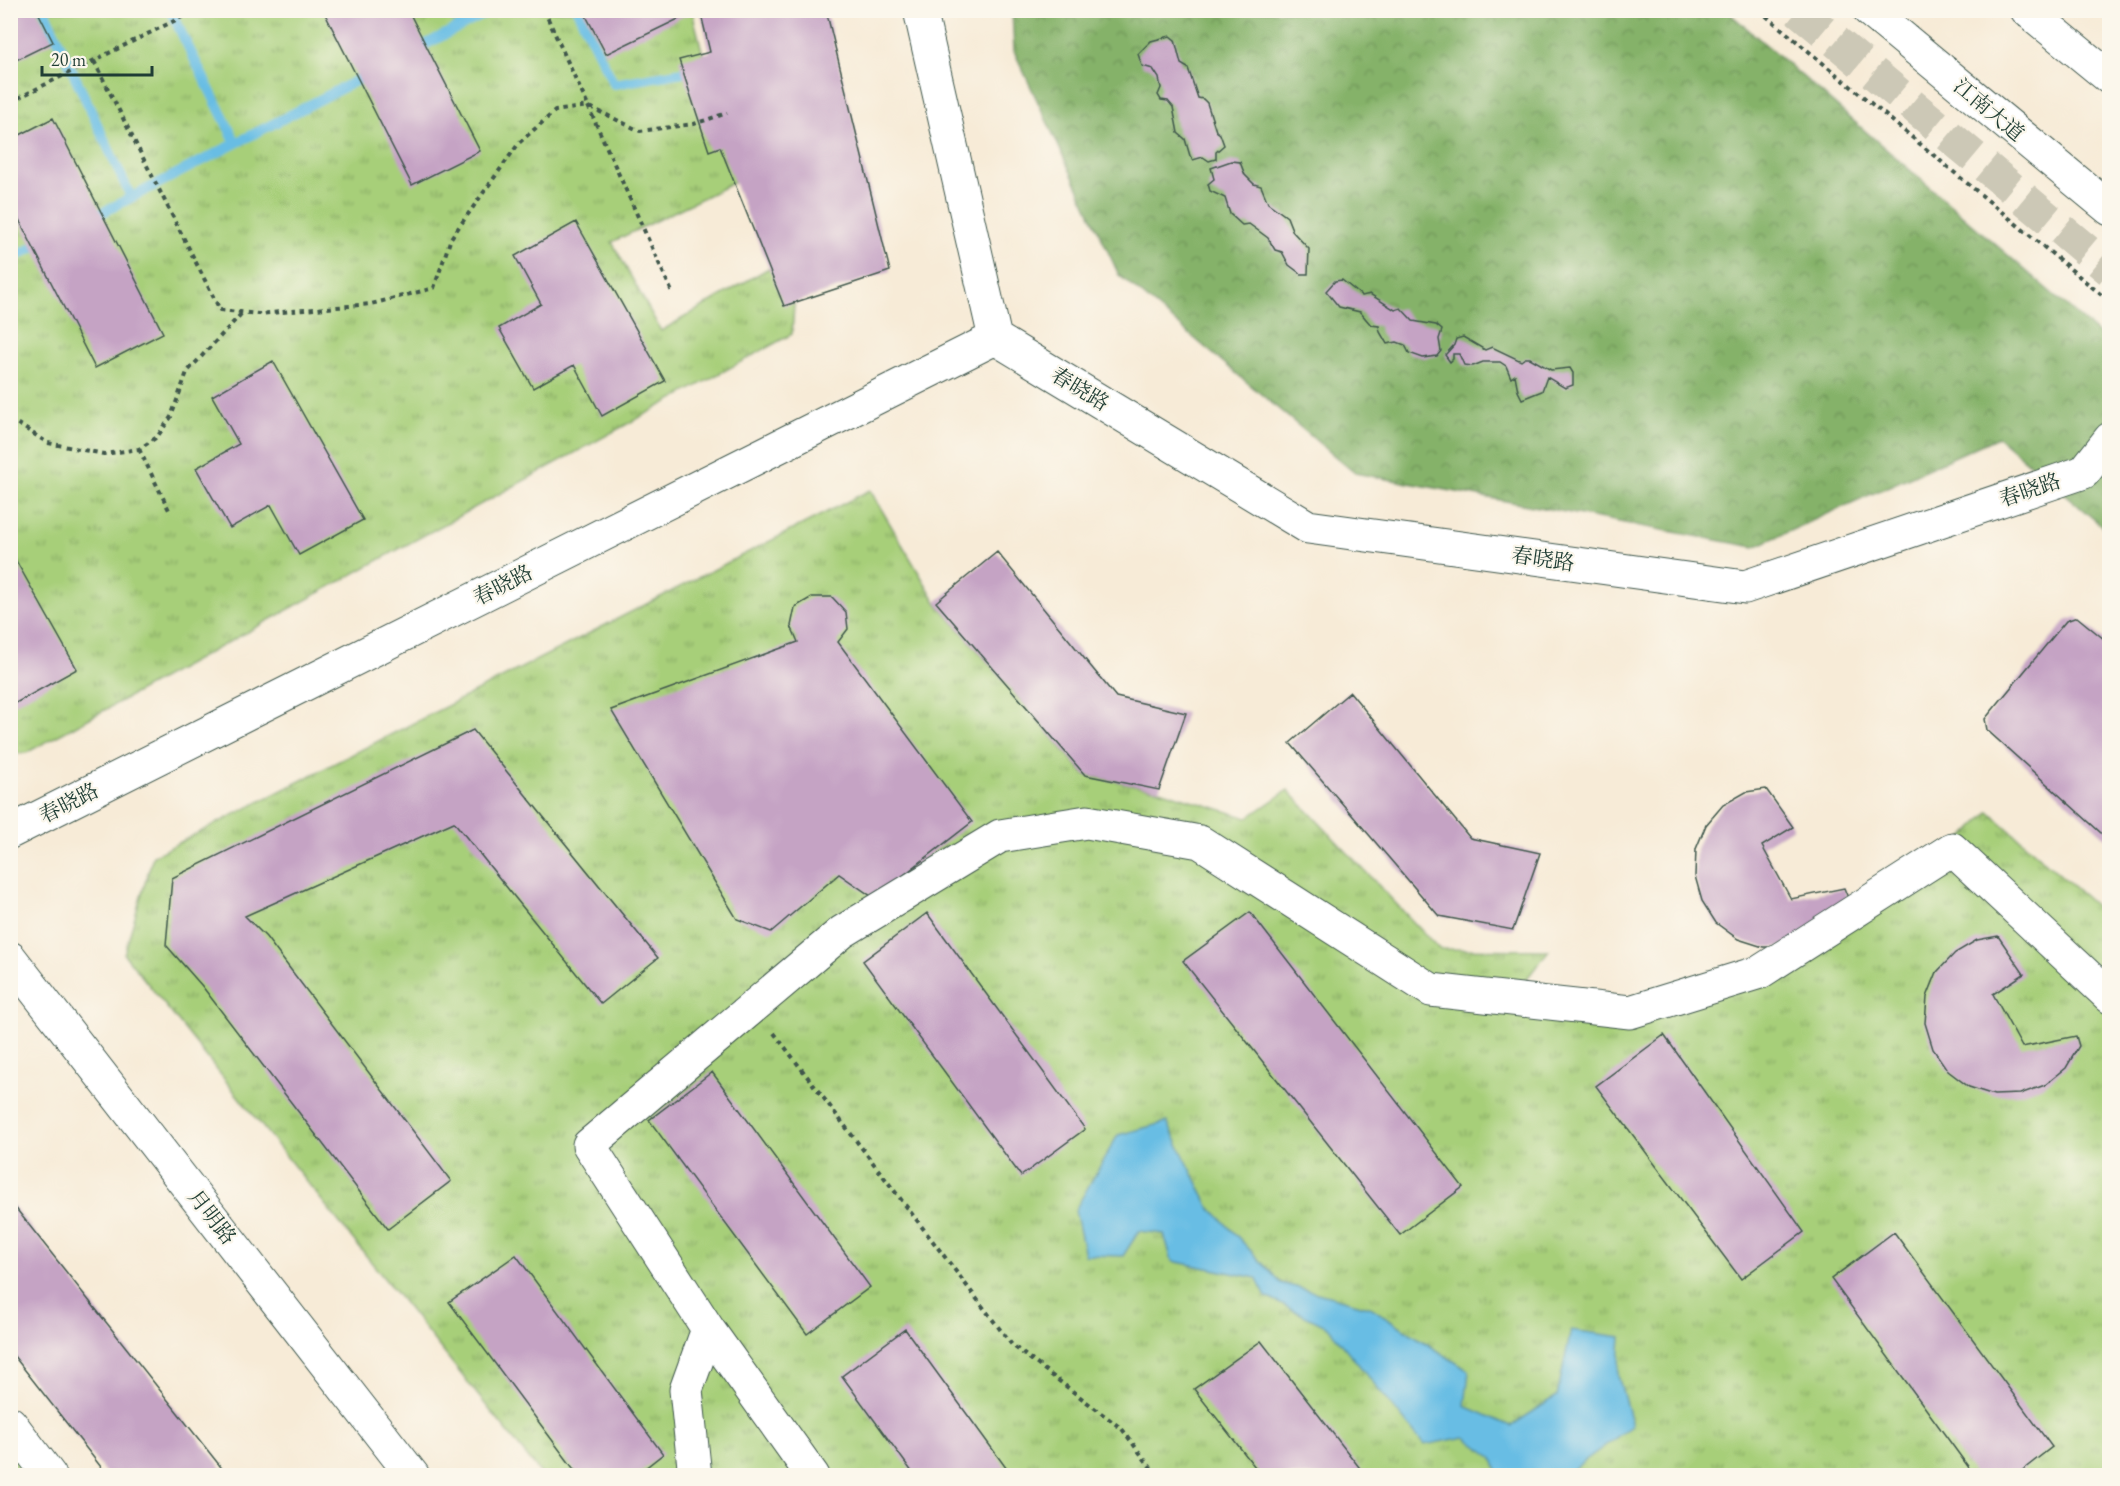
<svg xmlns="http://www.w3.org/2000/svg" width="2120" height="1486" viewBox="0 0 2120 1486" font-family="'EB Garamond','Noto Serif SC',serif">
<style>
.grass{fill:url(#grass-tufts);stroke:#638656;stroke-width:1.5}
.forest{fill:url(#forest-crowns);stroke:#52784e;stroke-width:1.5}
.water{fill:#68bde4;stroke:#447d8c;stroke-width:1.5}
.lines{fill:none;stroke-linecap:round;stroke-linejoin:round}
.stream{stroke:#68bde4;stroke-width:10}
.building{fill:#c5a3c4}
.highway-tunnel{stroke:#ccc8b6;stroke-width:33;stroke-dasharray:33 16;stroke-linecap:butt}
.minor-casing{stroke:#3f574c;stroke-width:35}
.major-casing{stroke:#3f574c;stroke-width:35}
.path{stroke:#3f574c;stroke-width:4;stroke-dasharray:4.5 4.5;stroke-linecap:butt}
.minor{stroke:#fff;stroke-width:33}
.major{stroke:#fff;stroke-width:33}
.labels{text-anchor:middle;stroke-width:4.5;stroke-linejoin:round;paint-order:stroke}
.street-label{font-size:21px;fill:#1f3d34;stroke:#fbf7ec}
</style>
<defs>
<pattern id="grass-tufts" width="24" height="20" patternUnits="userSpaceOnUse" patternTransform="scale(1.5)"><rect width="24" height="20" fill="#a7cf79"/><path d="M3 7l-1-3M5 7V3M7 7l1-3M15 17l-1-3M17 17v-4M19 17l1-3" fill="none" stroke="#87a964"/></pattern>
<pattern id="forest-crowns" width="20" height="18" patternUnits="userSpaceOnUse" patternTransform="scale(1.5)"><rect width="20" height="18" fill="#85b269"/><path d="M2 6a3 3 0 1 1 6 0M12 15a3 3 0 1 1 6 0" fill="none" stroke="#6c9257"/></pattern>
</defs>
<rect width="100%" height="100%" fill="#fbf7ec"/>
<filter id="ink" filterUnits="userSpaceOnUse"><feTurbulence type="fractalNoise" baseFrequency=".0167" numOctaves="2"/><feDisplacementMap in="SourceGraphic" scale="12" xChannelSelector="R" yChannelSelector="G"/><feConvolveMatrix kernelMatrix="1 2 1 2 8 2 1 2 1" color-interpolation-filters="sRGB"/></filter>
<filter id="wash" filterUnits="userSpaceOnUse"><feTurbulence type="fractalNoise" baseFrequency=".008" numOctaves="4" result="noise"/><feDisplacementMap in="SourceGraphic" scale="24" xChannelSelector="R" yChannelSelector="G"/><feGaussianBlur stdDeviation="1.35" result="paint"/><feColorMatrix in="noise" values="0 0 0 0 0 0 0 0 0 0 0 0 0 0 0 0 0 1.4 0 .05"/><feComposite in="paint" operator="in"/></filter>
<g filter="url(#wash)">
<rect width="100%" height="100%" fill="#f7ebd7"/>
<path class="grass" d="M 10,11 L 692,11 L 735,182 L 612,242 L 661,331 L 774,265 L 795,290 L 792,334 L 26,753 L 11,754 Z
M 870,490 L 936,602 L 1085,775 L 1159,790 L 1247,818 L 1288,790 L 1439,949 L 1549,950 L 1512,998 L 1630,1012 L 1760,972 L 1952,849 L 1989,812 L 2109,918 L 2109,1475 L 542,1475 L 124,954 L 153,856 Z
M 11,1423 L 50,1475 L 11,1475 Z"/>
<path class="forest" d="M 1012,11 L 1727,11 L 2109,343 L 2109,532 L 1998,437 L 1754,547 L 1355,473 L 1119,275 L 1014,51 Z"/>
<path class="water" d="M 1167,1122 L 1209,1206 L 1281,1283 L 1372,1308 L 1469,1371 L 1465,1406 L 1511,1426 L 1557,1396 L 1571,1330 L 1621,1337 L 1618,1375 L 1632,1426 L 1565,1475 L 1499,1475 L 1492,1457 L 1465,1437 L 1424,1445 L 1328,1327 L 1266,1297 L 1256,1278 L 1172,1261 L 1164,1234 L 1139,1231 L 1123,1256 L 1085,1255 L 1075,1210 L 1118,1135 Z"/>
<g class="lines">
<path class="stream" d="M 44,10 L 131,197
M 170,10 L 236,143
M 577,10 L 614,84 L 689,71
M 415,50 L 492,10
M 90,219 L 369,74
M 10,259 L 44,242"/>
</g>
<g id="blocks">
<path class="building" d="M 10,10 L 37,10 L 53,42 L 10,63 Z
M 323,10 L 408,10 L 480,151 L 412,185 Z
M 583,10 L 697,10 L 606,54 Z
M 700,10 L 826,10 L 890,271 L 784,306 L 720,147 L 709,151 L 679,60 L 710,52 Z
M 1170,36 L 1175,40 L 1181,64 L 1188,68 L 1198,98 L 1203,99 L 1207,103 L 1216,131 L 1220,134 L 1224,145 L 1216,152 L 1216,159 L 1209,161 L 1203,157 L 1193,160 L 1190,156 L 1185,139 L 1178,133 L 1173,107 L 1168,101 L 1161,100 L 1158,95 L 1161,88 L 1159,78 L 1153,69 L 1142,66 L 1138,54 L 1151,41 Z
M 53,118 L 163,333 L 95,368 L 10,202 L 10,140 Z
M 1231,161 L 1240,162 L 1245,175 L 1254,184 L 1261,186 L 1268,203 L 1287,217 L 1293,232 L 1309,249 L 1308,274 L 1301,274 L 1289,265 L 1282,252 L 1275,250 L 1268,238 L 1249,224 L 1242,225 L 1230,214 L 1225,198 L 1210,191 L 1208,184 L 1214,179 L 1211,168 Z
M 576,222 L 665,381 L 602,416 L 574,365 L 533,388 L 499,328 L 541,304 L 515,256 Z
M 1342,280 L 1362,296 L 1370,294 L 1395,310 L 1401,308 L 1413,321 L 1436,325 L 1442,330 L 1439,339 L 1441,351 L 1437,356 L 1423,358 L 1409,353 L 1405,345 L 1397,342 L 1387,344 L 1380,332 L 1379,326 L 1371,325 L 1360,312 L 1339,307 L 1326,291 L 1335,281 Z
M 1463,337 L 1485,350 L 1492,347 L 1521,361 L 1525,358 L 1530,358 L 1551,370 L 1570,368 L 1573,373 L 1573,385 L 1565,388 L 1547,377 L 1542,391 L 1522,399 L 1518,391 L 1515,375 L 1511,378 L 1506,366 L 1500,362 L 1483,362 L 1473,366 L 1464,365 L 1459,354 L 1453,354 L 1453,359 L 1450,362 L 1445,355 L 1454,345 L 1456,339 Z
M 273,361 L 363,520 L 299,555 L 271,505 L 230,528 L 196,468 L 239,444 L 212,396 Z
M 10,550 L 77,669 L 14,704 L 10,699 Z
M 997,552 L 1116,697 L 1186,713 L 1159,790 L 1085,775 L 936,602 Z
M 812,597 L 832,597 L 846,612 L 848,629 L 838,642 L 972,822 L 874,898 L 839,874 L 771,932 L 737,919 L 611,710 L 798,642 L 791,626 L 795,607 Z
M 2077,617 L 2110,644 L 2110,841 L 1987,730 L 1985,719 L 2066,621 Z
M 1350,692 L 1470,838 L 1540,853 L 1513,930 L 1439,916 L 1290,743 Z
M 473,730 L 658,958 L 601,1004 L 454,822 L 245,916 L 266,937 L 451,1181 L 388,1229 L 202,986 L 166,945 L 172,878 Z
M 1766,789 L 1793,827 L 1762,846 L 1791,899 L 1844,888 L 1848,898 L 1790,947 L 1763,947 L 1738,939 L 1716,923 L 1702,901 L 1695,876 L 1696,849 L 1706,825 L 1723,805 L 1746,792 Z
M 1250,912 L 1463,1187 L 1400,1235 L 1183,961 Z
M 927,913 L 1085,1129 L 1021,1176 L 863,961 Z
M 1998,936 L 2024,974 L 1993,994 L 2022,1047 L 2076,1036 L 2079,1046 L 2066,1068 L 2045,1085 L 2020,1094 L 1994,1095 L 1969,1087 L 1948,1071 L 1933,1049 L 1925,1023 L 1927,997 L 1937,972 L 1955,953 L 1977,940 Z
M 1664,1035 L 1804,1232 L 1741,1279 L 1596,1086 Z
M 712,1072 L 870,1287 L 807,1334 L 649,1120 Z
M 10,1201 L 228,1476 L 108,1476 L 10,1351 Z
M 1894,1232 L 2052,1447 L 2015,1476 L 1975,1476 L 1831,1279 Z
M 516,1255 L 663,1454 L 635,1476 L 579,1476 L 449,1302 Z
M 905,1329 L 1012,1476 L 915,1476 L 842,1376 Z
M 1261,1341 L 1366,1476 L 1262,1476 L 1194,1389 Z"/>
</g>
</g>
<g filter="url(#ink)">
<use href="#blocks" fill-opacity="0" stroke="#3f574c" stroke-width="1.5"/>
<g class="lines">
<path class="highway-tunnel" d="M 1798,10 L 2110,270"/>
<defs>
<path id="minor" d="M 920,10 L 995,338 L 1308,527 L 1745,587 L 2084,472 L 2110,439
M 10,832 L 995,338
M 10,958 L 413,1476
M 10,1423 L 50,1476
M 695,1476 L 686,1390 L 708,1329
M 813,1476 L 708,1329 L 589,1145 L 842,932 L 1000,836 L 1087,822 L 1200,842 L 1431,990 L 1630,1012 L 1760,972 L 1952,849 L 2110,997"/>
<path id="major" d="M 1869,10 L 2110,209
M 2027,10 L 2110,78"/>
</defs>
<use href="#minor" class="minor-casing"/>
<use href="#major" class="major-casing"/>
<path class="path" d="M 544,10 L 588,106 L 640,131 L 694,124 L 727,113
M 1759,10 L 2110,302
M 94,61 L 220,310 L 259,314 L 371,304 L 434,288 L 451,238 L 519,143 L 555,111 L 588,106 L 672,292
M 10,102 L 196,10
M 10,419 L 48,443 L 104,454 L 139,449 L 157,437 L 171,417 L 187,372 L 242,313
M 139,449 L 170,512
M 774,1033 L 1012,1345 L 1122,1429 L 1157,1476"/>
<use href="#minor" class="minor"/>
<use href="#major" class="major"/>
</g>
</g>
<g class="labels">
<g class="street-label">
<text transform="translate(1989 110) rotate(40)" y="7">江南大道</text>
<text transform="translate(1080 389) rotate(31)" y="7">春晓路</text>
<text transform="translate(2030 490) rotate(-19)" y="7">春晓路</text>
<text transform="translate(1543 559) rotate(8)" y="7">春晓路</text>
<text transform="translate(503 585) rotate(-27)" y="7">春晓路</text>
<text transform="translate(69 803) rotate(-27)" y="7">春晓路</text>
<text transform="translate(212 1217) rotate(52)" y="7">月明路</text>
</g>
</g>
<rect width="2120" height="1486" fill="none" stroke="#fbf7ec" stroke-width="36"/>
<path d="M42 66v9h110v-9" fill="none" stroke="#1f3d34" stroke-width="3"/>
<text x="51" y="66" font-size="18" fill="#1f3d34" stroke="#fbf7ec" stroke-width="4.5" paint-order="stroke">20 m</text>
</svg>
